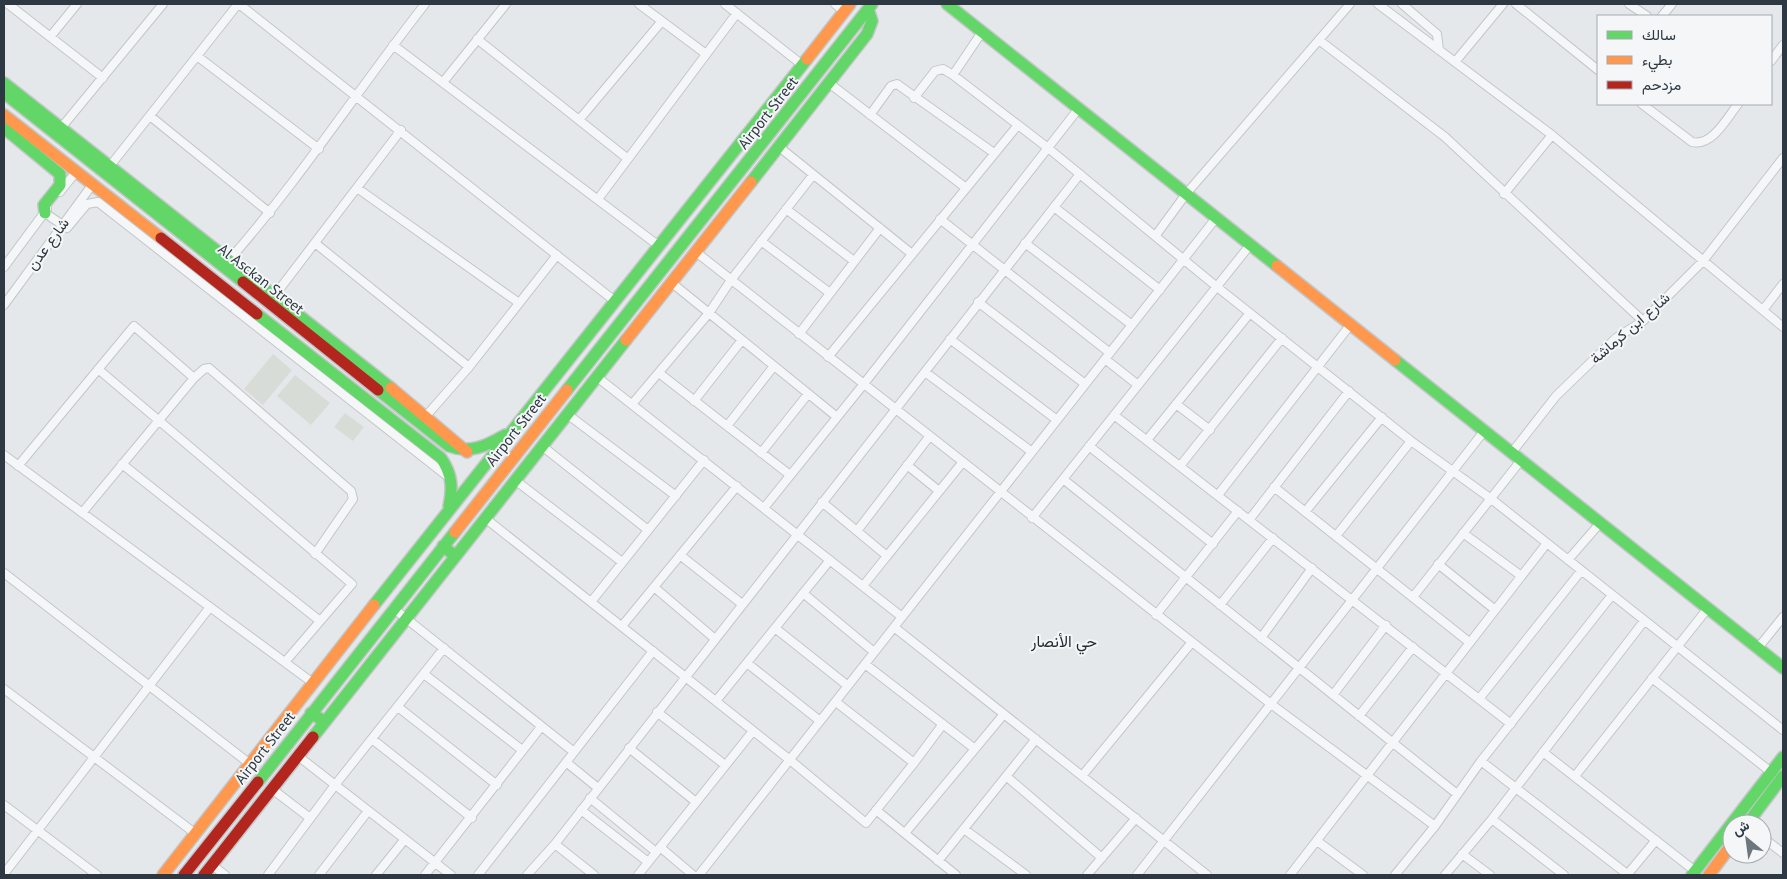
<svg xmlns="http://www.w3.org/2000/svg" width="1787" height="879" viewBox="0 0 1787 879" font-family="'PT Sans',Vazirmatn,sans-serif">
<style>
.green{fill:#d7ddd6}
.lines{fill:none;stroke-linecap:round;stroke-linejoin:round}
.street-casing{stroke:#c3c6c8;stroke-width:10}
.fast-casing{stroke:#c3c6c8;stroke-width:14}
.slow-casing{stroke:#c3c6c8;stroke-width:14}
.jam-casing{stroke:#c3c6c8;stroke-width:14}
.street{stroke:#f5f6f7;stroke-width:8}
.fast{stroke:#63d668;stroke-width:11}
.slow{stroke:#ff974d;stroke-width:11}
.jam{stroke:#b3261e;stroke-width:11}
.labels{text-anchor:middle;stroke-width:4;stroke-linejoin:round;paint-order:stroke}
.street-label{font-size:15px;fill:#2d3842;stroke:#f4f6f8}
.neighbourhood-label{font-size:16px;fill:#1f2933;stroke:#f4f6f8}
</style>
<rect width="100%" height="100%" fill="#e5e8ea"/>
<path class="green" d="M 273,354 L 292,370 L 263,405 L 244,389 Z
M 295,375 L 330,403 L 311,425 L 277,396 Z
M 345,413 L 364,427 L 353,441 L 334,427 Z"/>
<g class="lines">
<defs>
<path id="street" d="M 8,4 L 103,78
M 239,4 L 616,302
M 639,4 L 706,54
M 725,4 L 801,64
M 835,4 L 844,11
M 1378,4 L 1552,135 L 1783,327
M 1402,4 L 1437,34 L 1439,50
M 1516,4 L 1598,70
M 1629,4 L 1647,16
M 1662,16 L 1672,4
M 50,37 L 77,4
M 477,39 L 628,159
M 1319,40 L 1445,137 L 1643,321
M 393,45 L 659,246
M 197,56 L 319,149
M 1771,61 L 1783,45
M 1455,62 L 1503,4
M 953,75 L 982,32
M 444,81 L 506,4
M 829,83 L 966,188
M 914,98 L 935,71 L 943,69 L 953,75 L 1048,148 L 1217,287 L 1411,441 L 1490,498 L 1783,730
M 1642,104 L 1692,142 C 1712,147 1727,118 1738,104
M 870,115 L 891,86 L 897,84 L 994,153
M 150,116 L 270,213
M 579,120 L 662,21
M 61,128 L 163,4
M 778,146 L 912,254
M 110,166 L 238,4
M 357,188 L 519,303
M 60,192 L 76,172
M 1504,194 L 1552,135
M 598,199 L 737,13
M 1054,207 L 1160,290
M 786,209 L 854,261
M 45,213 L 67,228 L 87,204 L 98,202 L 451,479
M 940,219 L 1110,353
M 1156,235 L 1186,194 L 1350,4
M 761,241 L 830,293
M 315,243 L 469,367
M 1025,243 L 1132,325
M 696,252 L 1271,704 L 1435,826
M 230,259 C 301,178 359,88 425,4
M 4,267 L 47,209
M 672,283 L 837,417
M 275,295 L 401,130
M 978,302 L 1085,384
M 4,305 L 92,185
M 1763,310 L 1783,284
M 799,334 L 880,228
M 950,339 L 1057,420
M 828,357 L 1018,125
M 1105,359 L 1138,385
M 98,369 L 352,584 L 285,662
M 925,372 L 1032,452
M 659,373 L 790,475
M 597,377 L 902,617
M 694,401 L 742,340
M 633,403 L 709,313 L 731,280 L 813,175
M 1176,404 L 1210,430
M 567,414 L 676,496
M 1114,415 L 1511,724
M 426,416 L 469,367 L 557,255
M 727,426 L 774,366
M 1147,440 L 1250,313
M 542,446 L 648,530
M 1089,446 L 1213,544
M 1513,451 L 1556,396 L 1616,338 L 1643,321 L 1703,261 L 1783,158
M 761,453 L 808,394
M 4,455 L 313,683
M 122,464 L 320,621
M 907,465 L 939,491
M 18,466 L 134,326 L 194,378
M 1180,466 L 1282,338
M 1063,479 L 1457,794
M 515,480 L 622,562
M 1274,487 L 1469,642
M 1218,495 L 1351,324
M 822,502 L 887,556 L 863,586
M 764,508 L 863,385 L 1079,108
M 1305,512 L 1382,417
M 82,513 L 194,378 L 204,369 L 209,368 L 351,491 L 353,499 L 315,554
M 485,518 L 790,760 L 866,823 L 914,763
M 1032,518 L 1250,245
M 1249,520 L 1349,391
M 857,531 L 929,437
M 1463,533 L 1520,575
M 1336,536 L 1411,441
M 680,555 L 742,604
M 887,556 L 962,463
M 1568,560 L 1601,522
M 1438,564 L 1494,609
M 4,573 L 250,764
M 654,587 L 715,639
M 803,593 L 874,652
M 1413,597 L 1522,459
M 591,602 L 704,460
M 1220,605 L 1273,538
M 393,608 L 574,752
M 1156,615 L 1238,511
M 622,626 L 737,486
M 894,627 L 1207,875
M 775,628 L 848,686
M 1261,638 L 1312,568
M 1758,648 L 1783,617
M 747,663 L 820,721
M 865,664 L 975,749
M 424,674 L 522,750
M 1652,678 L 1771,772
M 4,689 L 196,834
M 1333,695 L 1386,625
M 1479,699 L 1581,571
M 716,701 L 830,560
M 836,702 L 914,763 L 943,724
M 398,707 L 497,785
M 657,712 L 725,765
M 1359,716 L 1413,647
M 372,739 L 472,818
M 629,748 L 696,802
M 1543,752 L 1695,871
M 298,756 L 451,875
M 1481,761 L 1627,874
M 566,762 L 598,788
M 1006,776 L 1102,858
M 1082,776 L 1192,642
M 1575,776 L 1708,608
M 272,789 L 310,818
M 590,798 L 656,852
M 4,805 L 97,875
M 581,810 L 648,862
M 876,810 L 956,875
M 1492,819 L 1564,875
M 964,829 L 1026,875
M 905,833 L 1004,714
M 1762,837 L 1783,853
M 1317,841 L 1363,875
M 555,844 L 594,875
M 660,847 L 693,875
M 1462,854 L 1490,875
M 938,861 L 1036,739
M 212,865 L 225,875
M 4,874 L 210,607
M 268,875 L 335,785 L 444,648
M 319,875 L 368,811
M 376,875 L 405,839
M 425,875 L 541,727
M 478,875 L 653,651
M 527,875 L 555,844 L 1080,174
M 638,875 L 753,731
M 699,875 L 1216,218
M 1087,875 L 1136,818
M 1137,875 L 1485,430
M 1290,875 L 1547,543
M 1395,875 L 1435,826 L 1481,761 L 1612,595
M 1445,875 L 1492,819 L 1644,621
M 1627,875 L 1656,840"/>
<path id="fast" d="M 947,4 L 1277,266
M 4,83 L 391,388
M 4,93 L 243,282
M 4,128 L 60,174 L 60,185 L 44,205 L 45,213
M 751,182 L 867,34 L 872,21 L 868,9
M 257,314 L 441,458 C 452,474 453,488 449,506
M 1395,360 L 1783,668
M 378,390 L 449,446 C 470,454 486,446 505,435
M 567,390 L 872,4
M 443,546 L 455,556
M 374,605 L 807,59
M 311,713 L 325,722
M 313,737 L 626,340
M 258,782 L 455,532
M 1747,824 L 1783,776
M 1692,875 L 1783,757"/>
<path id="slow" d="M 807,59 L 850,4
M 4,115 L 161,238
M 1277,266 L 1395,360
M 626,340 L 751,182
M 391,388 L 467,452
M 455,532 L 567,390
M 163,875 L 374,605
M 1709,875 L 1732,844"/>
<path id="jam" d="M 161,238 L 257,314
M 243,282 L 378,390
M 184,875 L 258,782
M 204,875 L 313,737"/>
</defs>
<use href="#street" class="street-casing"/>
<use href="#fast" class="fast-casing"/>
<use href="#slow" class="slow-casing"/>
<use href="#jam" class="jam-casing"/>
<use href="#street" class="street"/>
<use href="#fast" class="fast"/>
<use href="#slow" class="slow"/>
<use href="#jam" class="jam"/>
</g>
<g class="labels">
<g class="street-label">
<text transform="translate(768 113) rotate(-52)" y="5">Airport Street</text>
<text transform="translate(48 244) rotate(-54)" y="5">شارع عدن</text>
<text transform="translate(261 279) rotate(38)" y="5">Al Asckan Street</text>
<text transform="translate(1630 328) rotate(-41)" y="5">شارع ابن كرماشة</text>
<text transform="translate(516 430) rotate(-52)" y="5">Airport Street</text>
<text transform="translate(265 748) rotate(-52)" y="5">Airport Street</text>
</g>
<g class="neighbourhood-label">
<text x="1064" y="647">حي الأنصار</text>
</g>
</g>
<rect width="1787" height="879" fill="none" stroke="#2d3842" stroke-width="10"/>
<rect x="1597" y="15" width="175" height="90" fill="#f4f6f8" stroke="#a4aaaf"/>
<rect x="1607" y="31" width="25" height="8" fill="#63d668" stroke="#a4aaaf"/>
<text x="1642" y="40" font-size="15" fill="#2d3842">سالك</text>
<rect x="1607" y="56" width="25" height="8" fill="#ff974d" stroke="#a4aaaf"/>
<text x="1642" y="65" font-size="15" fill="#2d3842">بطيء</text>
<rect x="1607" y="81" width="25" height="8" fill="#b3261e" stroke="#a4aaaf"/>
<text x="1642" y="90" font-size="15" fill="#2d3842">مزدحم</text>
<g transform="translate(1747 839) rotate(331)"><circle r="24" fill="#f4f6f8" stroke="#a4aaaf"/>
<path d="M0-4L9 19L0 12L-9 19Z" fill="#6d767d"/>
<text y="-8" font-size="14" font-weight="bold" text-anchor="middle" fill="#2d3842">ش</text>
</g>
</svg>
